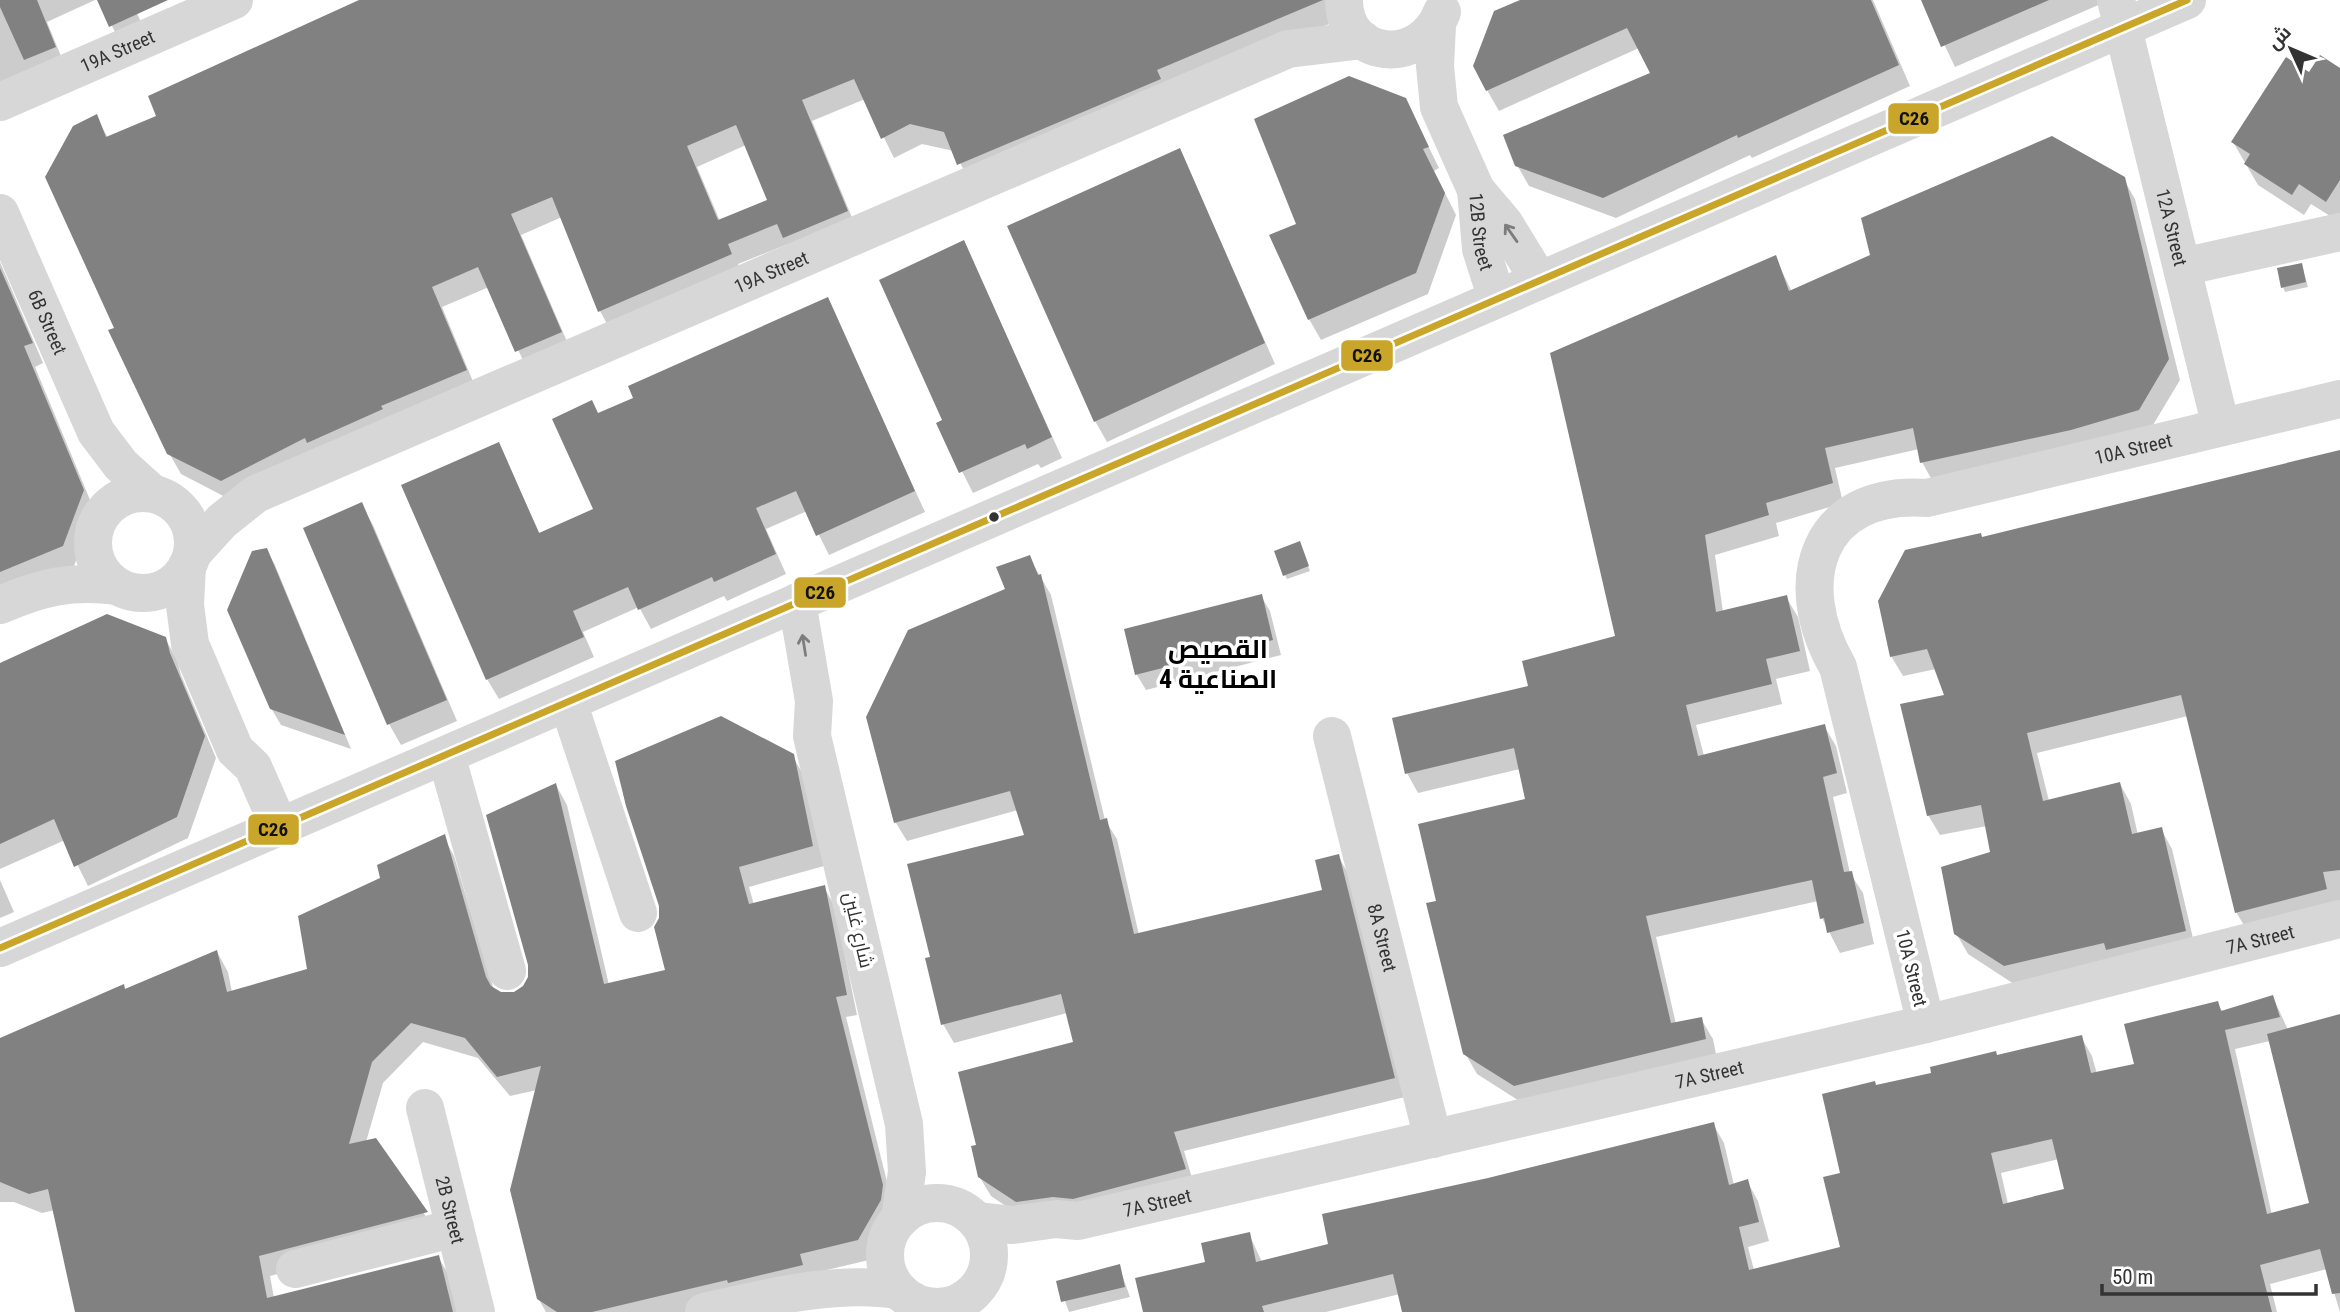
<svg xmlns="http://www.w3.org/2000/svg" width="2340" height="1312" viewBox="0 0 2340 1312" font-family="'Roboto Condensed',Cairo,sans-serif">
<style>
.shadow{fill:#0003;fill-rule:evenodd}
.building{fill:#818181;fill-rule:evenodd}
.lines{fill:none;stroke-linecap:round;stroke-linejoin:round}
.minor{stroke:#d7d7d7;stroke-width:38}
.bus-1-casing{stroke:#fff;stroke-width:12}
.bus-1{stroke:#c9a52a;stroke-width:7}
.oneway{stroke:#7d7d7d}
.bus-dot{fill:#333;stroke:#fff;stroke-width:2.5}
.labels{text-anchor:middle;stroke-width:7;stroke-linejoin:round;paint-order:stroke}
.street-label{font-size:19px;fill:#333;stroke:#fff}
.district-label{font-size:26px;font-weight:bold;fill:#000;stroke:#fff}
.line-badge{stroke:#fff;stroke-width:2.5}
.pale-badge-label{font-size:19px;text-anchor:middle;font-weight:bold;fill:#111}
</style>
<rect width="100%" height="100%" fill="#fff"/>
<path class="shadow" d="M 0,0 L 95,0 L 47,22 L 63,61 L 0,85 Z
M 99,0 L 131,0 L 144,29 L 119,40 Z
M 365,0 L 1342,0 L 1334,22 L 1167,91 L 971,184 L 954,151 L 922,144 L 894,158 L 865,99 L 812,121 L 858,232 L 788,244 L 738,264 L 742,275 L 611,331 L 600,311 L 562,217 L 521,235 L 572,353 L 528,371 L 489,287 L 442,307 L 477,391 L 233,501 L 181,474 L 169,453 L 116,329 L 96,116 L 108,138 L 158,116 ZM 746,145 L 769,201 L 720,221 L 697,167 Z
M 1524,0 L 1873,0 L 1910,86 L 1752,158 L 1750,155 L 1616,218 L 1529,186 L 1517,165 L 1652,74 L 1639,48 L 1499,111 L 1487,90 Z
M 1923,0 L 2110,0 L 1955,67 Z
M 2340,70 L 2340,219 L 2338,221 L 2311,204 L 2304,215 L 2258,185 L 2233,142 L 2310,74 Z
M 1405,99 L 1439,168 L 1434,171 L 1456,215 L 1428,294 L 1321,340 L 1309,319 L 1299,225 Z
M 1180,150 L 1275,364 L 1107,442 L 1095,421 Z
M 2123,178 L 2135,199 L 2180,380 L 2150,430 L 1933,482 L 1922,462 L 1919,449 L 1835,468 L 1843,503 L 1776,523 L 1779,536 L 1715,555 L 1723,612 L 1786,597 L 1798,617 L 1810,671 L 1776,679 L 1782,704 L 1696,725 L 1704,756 L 1824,726 L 1836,746 L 1847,793 L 1833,797 L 1850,873 L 1863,893 L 1874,944 L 1840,953 L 1822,918 L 1818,901 L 1656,937 L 1676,1024 L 1701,1019 L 1713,1039 L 1717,1059 L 1527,1106 L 1477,1074 L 1465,1053 L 1438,902 L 1527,801 L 1520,769 L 1418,793 L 1407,773 L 1530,687 L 1617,637 L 1775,257 L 1792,292 Z
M 964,242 L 1062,458 L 1041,468 L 1038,464 L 973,493 L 938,424 L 944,421 Z
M 0,262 L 43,363 L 35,367 L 95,512 L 74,566 L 0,597 Z
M 2302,265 L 2308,287 L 2285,292 L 2283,287 Z
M 827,299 L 925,512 L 829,555 L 807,511 L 766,529 L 786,574 L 727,601 L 724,596 L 651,629 L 639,607 L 583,632 L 594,657 L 499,699 L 487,679 L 498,444 L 540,534 L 595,510 L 599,415 L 635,399 Z
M 2340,452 L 2340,903 L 2248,932 L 2236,912 L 2188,716 L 2037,753 L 2049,801 L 2120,784 L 2131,804 L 2138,835 L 2161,829 L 2172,849 L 2196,951 L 2017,986 L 1968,954 L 1956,933 L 1992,853 L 1987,826 L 1940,835 L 1928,815 L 1946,697 L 1936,669 L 1903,676 L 1891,656 L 1982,539 Z
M 361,505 L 373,525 L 457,721 L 401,745 L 389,724 L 305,529 Z
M 1301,548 L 1310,571 L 1287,579 L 1285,575 Z
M 266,550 L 275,565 L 351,749 L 281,725 L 271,708 Z
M 1029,557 L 1051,595 L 1105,820 L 1117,839 L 1139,935 L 1324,891 L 1338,856 L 1349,875 L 1405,1097 L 1184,1151 L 1195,1188 L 1028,1221 L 991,1196 L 979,1176 L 1075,1044 L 1067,1013 L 954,1043 L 943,1024 L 932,958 L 1026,836 L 1018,810 L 907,841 L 896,823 L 868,717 L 1007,590 Z
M 1261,596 L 1270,611 L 1281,655 L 1146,690 L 1137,675 L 1126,630 Z
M 165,638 L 177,660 L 181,675 L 216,758 L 188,838 L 88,886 L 65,840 L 0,869 L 0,665 Z
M 792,755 L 804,776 L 824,866 L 749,887 L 754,905 L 824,887 L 835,907 L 857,1015 L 846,1017 L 893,1206 L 891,1221 L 869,1260 L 810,1274 L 693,1312 L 546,1312 L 538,1298 L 537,1090 L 510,1096 L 478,1058 L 423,1042 L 383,1083 L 366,1142 L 375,1140 L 437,1233 L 270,1276 L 274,1298 L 438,1257 L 450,1277 L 460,1312 L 77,1312 L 55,1210 L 42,1213 L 14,1202 L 0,1202 L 0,1039 L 217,952 L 228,972 L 232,992 L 309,970 L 382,879 L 443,836 L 454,856 L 494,990 L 501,994 L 514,994 L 524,987 L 530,977 L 556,785 L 567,805 L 609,985 L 667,971 Z
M 0,880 L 14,912 L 0,918 Z
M 2273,997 L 2288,1030 L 2340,1016 L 2340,1312 L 2327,1269 L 2270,1284 L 2277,1312 L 1404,1312 L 1400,1294 L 1326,1312 L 1145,1312 L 1249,1234 L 1262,1262 L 1330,1246 L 1488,1180 L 1713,1124 L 1724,1143 L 1734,1185 L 1747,1181 L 1758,1201 L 1769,1241 L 1748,1247 L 1754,1270 L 1843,1248 L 1842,1174 L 1876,1087 L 2081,1037 L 2092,1056 L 2097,1074 L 2136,1065 L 2217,1003 L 2223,1012 ZM 2270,1041 L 2311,1204 L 2272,1215 L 2235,1049 ZM 2059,1159 L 2066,1190 L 2008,1204 L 2001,1173 Z
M 1119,1266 L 1130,1297 L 1069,1312 L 1058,1282 Z"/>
<path class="building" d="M 0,0 L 37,0 L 56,47 L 24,60 L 0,7 Z
M 97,0 L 168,0 L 109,27 Z
M 359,0 L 1323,0 L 1157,70 L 1161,79 L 957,165 L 944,132 L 910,124 L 881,139 L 854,79 L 802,100 L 848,211 L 783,238 L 777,224 L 728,244 L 732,254 L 598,312 L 552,197 L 511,214 L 562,332 L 515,352 L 478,267 L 432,287 L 467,370 L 381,406 L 383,409 L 307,443 L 305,438 L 221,481 L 167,454 L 108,330 L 114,328 L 45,177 L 73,126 L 97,114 L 106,137 L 156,116 L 148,96 ZM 736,125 L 767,200 L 718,220 L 687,146 Z
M 1520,0 L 1871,0 L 1899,65 L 1738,138 L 1737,135 L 1603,198 L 1515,166 L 1503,135 L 1650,73 L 1627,28 L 1486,91 L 1473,66 L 1494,11 Z
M 1921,0 L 2049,0 L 1941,47 Z
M 2320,55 L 2340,68 L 2340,180 L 2326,202 L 2299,184 L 2292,195 L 2244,164 L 2250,154 L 2231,142 L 2286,57 L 2309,72 Z
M 1349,76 L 1406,98 L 1429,147 L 1423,149 L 1445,193 L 1416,273 L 1308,320 L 1269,235 L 1296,224 L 1254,119 Z
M 2052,136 L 2125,177 L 2169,359 L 2139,410 L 2071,430 L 1920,463 L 1913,428 L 1825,448 L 1833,483 L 1766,503 L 1769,515 L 1705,535 L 1716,612 L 1787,595 L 1800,651 L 1766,659 L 1772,684 L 1686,705 L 1698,756 L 1825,724 L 1837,773 L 1823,777 L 1844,872 L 1852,871 L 1864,923 L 1827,933 L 1824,918 L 1820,919 L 1812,880 L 1646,916 L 1671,1023 L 1702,1017 L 1706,1039 L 1514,1086 L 1463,1054 L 1426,903 L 1436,901 L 1418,824 L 1525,799 L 1514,748 L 1405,774 L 1392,718 L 1528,686 L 1522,661 L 1615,636 L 1550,353 L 1776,255 L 1789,291 L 1870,255 L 1861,218 Z
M 1180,148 L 1265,343 L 1094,422 L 1007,226 Z
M 964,240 L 1052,437 L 1027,449 L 1025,444 L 959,473 L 936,423 L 942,420 L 879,280 Z
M 2302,263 L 2306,282 L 2281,288 L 2277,268 Z
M 0,268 L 33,343 L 24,346 L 84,490 L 63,546 L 0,572 Z
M 828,297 L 915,491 L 816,536 L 796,491 L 756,508 L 776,554 L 714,582 L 712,577 L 638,610 L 628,587 L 573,611 L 584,637 L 486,680 L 401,485 L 499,442 L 539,533 L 593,509 L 552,419 L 592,400 L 598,413 L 633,398 L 628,386 Z
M 2340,450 L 2340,870 L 2323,872 L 2327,889 L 2235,913 L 2181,695 L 2027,733 L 2043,801 L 2120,782 L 2132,834 L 2162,827 L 2186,931 L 2106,950 L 2104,943 L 2004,966 L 1954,934 L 1941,867 L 1990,852 L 1981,805 L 1927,816 L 1900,704 L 1944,695 L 1927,649 L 1890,657 L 1878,601 L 1905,550 L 1981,533 L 1982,537 Z
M 362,502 L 447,700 L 387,725 L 303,528 Z
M 1300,541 L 1309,566 L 1283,576 L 1274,551 Z
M 267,548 L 345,735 L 270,709 L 227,610 L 252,551 Z
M 1030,555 L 1038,575 L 1041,574 L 1100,820 L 1107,818 L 1134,934 L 1322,890 L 1315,860 L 1339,854 L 1395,1078 L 1174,1132 L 1186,1169 L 1073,1199 L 1053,1197 L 1016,1202 L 978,1177 L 971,1146 L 976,1145 L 958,1072 L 1073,1042 L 1061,994 L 941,1025 L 925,958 L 930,957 L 907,864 L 1024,835 L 1010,791 L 894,823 L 866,717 L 908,630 L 1005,589 L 996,567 Z
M 1262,594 L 1273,640 L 1135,675 L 1124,629 Z
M 107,614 L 166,637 L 170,653 L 205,736 L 177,817 L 74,867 L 54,819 L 0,844 L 0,663 Z
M 721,716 L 794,754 L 813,846 L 739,867 L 749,904 L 825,885 L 847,995 L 836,997 L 883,1185 L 881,1200 L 858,1240 L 800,1254 L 803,1265 L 728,1283 L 727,1280 L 592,1312 L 557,1312 L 537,1299 L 510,1190 L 541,1066 L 497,1077 L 465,1038 L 411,1023 L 372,1062 L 349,1144 L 376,1138 L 428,1212 L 259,1256 L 267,1298 L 439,1255 L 453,1312 L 75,1312 L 48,1189 L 29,1194 L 0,1182 L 0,1038 L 124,984 L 125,989 L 217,950 L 227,992 L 307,969 L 298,916 L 380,878 L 377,865 L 445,834 L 486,977 L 491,986 L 501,992 L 514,992 L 523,986 L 528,977 L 528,965 L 486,815 L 556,783 L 604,984 L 665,970 L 654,927 L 659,918 L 659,906 L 626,806 L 615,761 Z
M 2273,995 L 2280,1017 L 2225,1030 L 2267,1214 L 2309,1203 L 2267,1034 L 2340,1014 L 2340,1293 L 2332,1294 L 2320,1249 L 2260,1265 L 2272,1312 L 1402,1312 L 1393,1274 L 1262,1306 L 1264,1312 L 1143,1312 L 1135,1278 L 1205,1262 L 1201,1243 L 1250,1232 L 1256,1262 L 1328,1244 L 1322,1214 L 1488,1178 L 1714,1122 L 1729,1185 L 1748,1179 L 1759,1222 L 1739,1227 L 1749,1270 L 1840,1247 L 1823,1177 L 1840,1173 L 1822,1094 L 1875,1081 L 1876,1085 L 1931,1073 L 1930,1067 L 1996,1051 L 1997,1055 L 2082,1035 L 2091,1073 L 2134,1064 L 2124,1024 L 2218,1001 L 2221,1011 ZM 2052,1139 L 2064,1189 L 2003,1204 L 1991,1153 Z
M 1120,1264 L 1125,1287 L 1061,1302 L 1056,1281 Z"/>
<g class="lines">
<g class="minor">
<path d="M 1344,0 C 1344,60 1421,67 1442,12"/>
<path id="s1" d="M 2116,0 L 2221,427"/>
<path d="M 1437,25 L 1435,66 L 1439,107 L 1476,190 L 1504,223 L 1539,280"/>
<path id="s2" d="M 0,102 L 234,0"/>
<path id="s3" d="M 1476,190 L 1481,249 L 1497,299"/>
<path id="s4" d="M 0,213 L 96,432 L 121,465 L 152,493"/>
<path d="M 2182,267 L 2340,232"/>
<circle cx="143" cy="543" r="50"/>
<path id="s5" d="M 192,554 L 222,521 L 256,494 L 1288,49 L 1363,40"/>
<path d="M 187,566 L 185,605 L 190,644 L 235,750 L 253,767 L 279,826"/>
<path d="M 797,602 L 814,701 L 812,736 L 904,1124 L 907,1172 L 900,1219"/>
<path d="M 0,605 C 42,587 71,580 117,586"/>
<path d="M 568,702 L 638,913"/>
<path id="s6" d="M 1332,736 L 1433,1139"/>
<path d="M 446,755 L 507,971"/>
<path d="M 0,948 L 2187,0"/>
<path id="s7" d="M 1926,1024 L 1838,667 C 1789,583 1816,490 1927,498 L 2340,399"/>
<path id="s8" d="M 425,1108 L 476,1312"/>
<circle cx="937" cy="1255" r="52"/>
<path id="s9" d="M 976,1221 L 1012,1225 L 1056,1219 L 1078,1221 L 1926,1024 L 2340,919"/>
<path d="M 295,1269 L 455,1228"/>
<path d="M 704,1312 C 766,1298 835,1280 898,1290"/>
</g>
<defs>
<path id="bus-1" d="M 0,948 L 2187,0"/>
</defs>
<use href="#bus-1" class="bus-1-casing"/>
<use href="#bus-1" class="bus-1"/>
</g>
<defs><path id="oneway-shaft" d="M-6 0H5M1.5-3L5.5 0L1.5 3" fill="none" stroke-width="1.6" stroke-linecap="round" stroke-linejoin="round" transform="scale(1.75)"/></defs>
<g class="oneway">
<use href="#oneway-shaft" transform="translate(1511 233) rotate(-125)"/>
<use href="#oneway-shaft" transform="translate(804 645) rotate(-99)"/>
</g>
<circle class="bus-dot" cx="994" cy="517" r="6"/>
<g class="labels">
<g class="street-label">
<text dy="7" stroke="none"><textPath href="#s2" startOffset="128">19A Street</textPath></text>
<text dy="7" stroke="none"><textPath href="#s1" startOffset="234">12A Street</textPath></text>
<text dy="7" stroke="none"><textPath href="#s3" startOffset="42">12B Street</textPath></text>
<text dy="7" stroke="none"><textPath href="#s5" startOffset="649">19A Street</textPath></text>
<text dy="7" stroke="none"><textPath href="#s4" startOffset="119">6B Street</textPath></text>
<text dy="7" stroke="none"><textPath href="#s7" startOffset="828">10A Street</textPath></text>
<text transform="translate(859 930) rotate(77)" y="7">شارع غلين</text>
<text dy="7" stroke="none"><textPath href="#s6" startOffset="208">8A Street</textPath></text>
<text dy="7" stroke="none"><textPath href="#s9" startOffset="1318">7A Street</textPath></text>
<text transform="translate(1912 968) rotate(76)" y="7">10A Street</text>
<text dy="7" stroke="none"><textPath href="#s9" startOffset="751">7A Street</textPath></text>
<text dy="7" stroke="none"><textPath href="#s9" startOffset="184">7A Street</textPath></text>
<text dy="7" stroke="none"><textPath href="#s8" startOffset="105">2B Street</textPath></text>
</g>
<g class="district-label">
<text x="1218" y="658">القصيص<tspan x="1218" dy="30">الصناعية 4</tspan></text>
</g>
</g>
<g class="line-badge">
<rect x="1887" y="102" width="53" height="33" rx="7" fill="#c9a52a"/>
<rect x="1340" y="339" width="54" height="33" rx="7" fill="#c9a52a"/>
<rect x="793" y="576" width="54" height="33" rx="7" fill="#c9a52a"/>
<rect x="247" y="813" width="53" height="33" rx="7" fill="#c9a52a"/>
</g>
<g class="pale-badge-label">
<text x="1914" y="125">C26</text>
<text x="1367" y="362">C26</text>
<text x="820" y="599">C26</text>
<text x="273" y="836">C26</text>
</g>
<g transform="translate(2291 49) rotate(314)" stroke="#ffffff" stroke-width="5" paint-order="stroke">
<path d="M0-5L12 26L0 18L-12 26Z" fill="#333333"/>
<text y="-10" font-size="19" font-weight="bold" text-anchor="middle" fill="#333333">ش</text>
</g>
<path d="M2102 1284v10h214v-10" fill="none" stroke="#333333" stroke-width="3.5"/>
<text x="2112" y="1284" font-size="21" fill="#333333" stroke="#ffffff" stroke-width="5" paint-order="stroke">50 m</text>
</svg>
